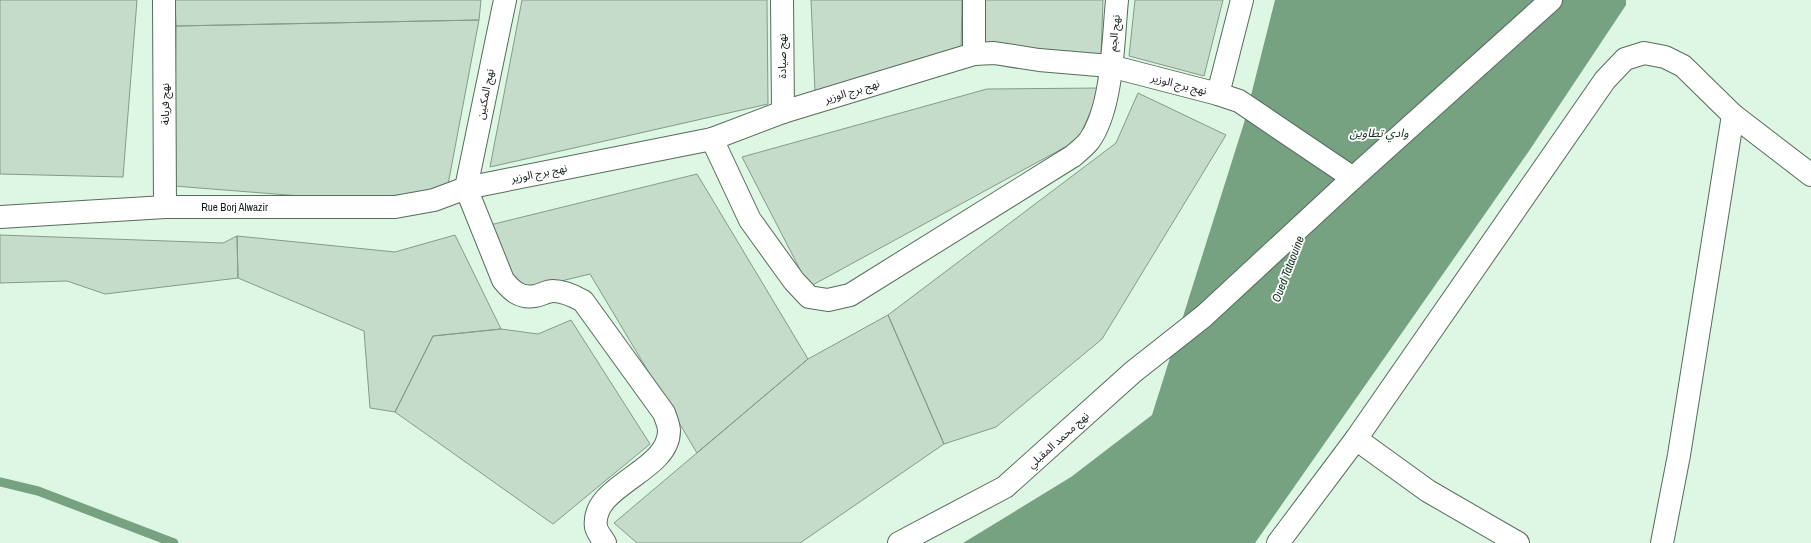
<svg xmlns="http://www.w3.org/2000/svg" width="1811" height="543" viewBox="0 0 1811 543" font-family="'Archivo Narrow','Noto Sans Arabic',sans-serif">
<style>
.water{fill:#76a282}
.lines{fill:none;stroke-linecap:round;stroke-linejoin:round}
.stream{stroke:#76a282;stroke-width:9}
.building{fill:#c5dcca;stroke:#859b8a}
.minor-casing{stroke:#576c5c;stroke-width:24}
.minor{stroke:#fff;stroke-width:22}
.labels{text-anchor:middle;stroke-width:3.5;stroke-linejoin:round;paint-order:stroke}
.street-label{font-size:11px;fill:#151e18;stroke:#fff}
.water-label{font-size:12px;font-style:italic;fill:#0e311b;stroke:#fff}
</style>
<rect width="100%" height="100%" fill="#def6e4"/>
<path class="water" d="M 1275,0 L 1626,0 L 1626,5 L 1529,151 L 1255,543 L 963,543 L 1071,477 L 1152,415 L 1244,123 Z"/>
<g class="lines">
<path class="stream" d="M 0,482 L 38,491 L 174,543"/>
</g>
<path class="building" d="M 0,0 L 137,0 L 123,177 L 0,174 Z
M 175,0 L 481,0 L 479,20 L 176,26 Z
M 522,0 L 767,0 L 768,104 L 490,167 Z
M 811,0 L 962,0 L 961,53 L 815,92 Z
M 978,0 L 1103,0 L 1101,55 L 976,51 Z
M 1135,0 L 1223,0 L 1204,76 L 1129,56 Z
M 479,20 L 447,190 L 351,200 L 174,186 L 176,26 Z
M 1101,88 L 1078,140 L 809,287 L 742,157 L 987,89 Z
M 1138,93 L 1226,135 L 1102,339 L 996,427 L 944,444 L 888,315 L 1116,143 Z
M 697,174 L 808,359 L 697,453 L 590,274 L 520,291 L 490,225 Z
M 0,235 L 223,243 L 237,236 L 238,278 L 105,294 L 67,281 L 0,283 Z
M 455,235 L 501,329 L 433,336 L 395,412 L 370,408 L 364,331 L 238,278 L 237,236 L 395,252 Z
M 888,315 L 944,444 L 800,543 L 637,543 L 614,523 L 808,359 Z
M 571,320 L 650,444 L 553,524 L 395,412 L 433,336 L 501,329 L 538,334 Z"/>
<g class="lines">
<defs>
<g id="minor">
<path d="M 164,0 L 165,207"/>
<path d="M 782,0 L 783,112"/>
<path d="M 974,54 L 974,0"/>
<path d="M 1218,94 L 1242,0"/>
<path d="M 712,139 L 750,220 L 794,281 L 809,297 L 828,300 L 850,295 L 1073,156 C 1079,151 1085,146 1089,141 C 1113,108 1113,40 1117,0"/>
<path d="M 466,188 L 503,280 C 511,290 520,299 535,296 C 541,295 547,291 553,291 C 564,291 574,296 583,301 L 664,413 C 666,419 669,425 669,431 C 669,472 590,485 596,527 C 597,532 602,538 605,543"/>
<path d="M 466,188 L 505,0"/>
<path id="s1" d="M 0,217 L 165,207 L 395,207 L 434,200 L 466,188 L 712,139 L 783,112 L 974,54 L 994,53 L 1039,60 L 1110,66 L 1218,94 L 1239,101 L 1353,178"/>
<path d="M 1356,439 L 1428,491 L 1518,543"/>
<path d="M 899,543 L 1005,487 L 1133,372 L 1204,316 L 1353,178 L 1551,0"/>
<path d="M 1278,543 L 1356,439 L 1605,80 L 1625,59 L 1644,53 L 1665,57 L 1683,66 L 1733,115 L 1811,175"/>
<path d="M 1662,543 L 1679,455 L 1733,115"/>
</g>
</defs>
<use href="#minor" class="minor-casing"/>
<use href="#minor" class="minor"/>
</g>
<g class="labels">
<g class="street-label">
<text transform="translate(1114 33) rotate(-84)" y="4">نهج الجم</text>
<text transform="translate(782 56) rotate(-90)" y="4">نهج صيادة</text>
<text transform="translate(1179 84) rotate(14)" y="4">نهج برج الوزير</text>
<text transform="translate(852 91) rotate(-17)" y="4">نهج برج الوزير</text>
<text transform="translate(485 94) rotate(-79)" y="4">نهج المكنين</text>
<text transform="translate(165 104) rotate(-90)" y="4">نهج فريانة</text>
<text transform="translate(539 173) rotate(-11)" y="4">نهج برج الوزير</text>
<text dy="4" stroke="none"><textPath href="#s1" startOffset="235">Rue Borj Alwazir</textPath></text>
<text transform="translate(1058 440) rotate(-42)" y="4">نهج محمد المقبلي</text>
</g>
<g class="water-label">
<text x="1379" y="137">وادي تطاوين</text>
<text transform="translate(1288 269) rotate(-69)" y="4">Oued Tataouine</text>
</g>
</g>
</svg>
